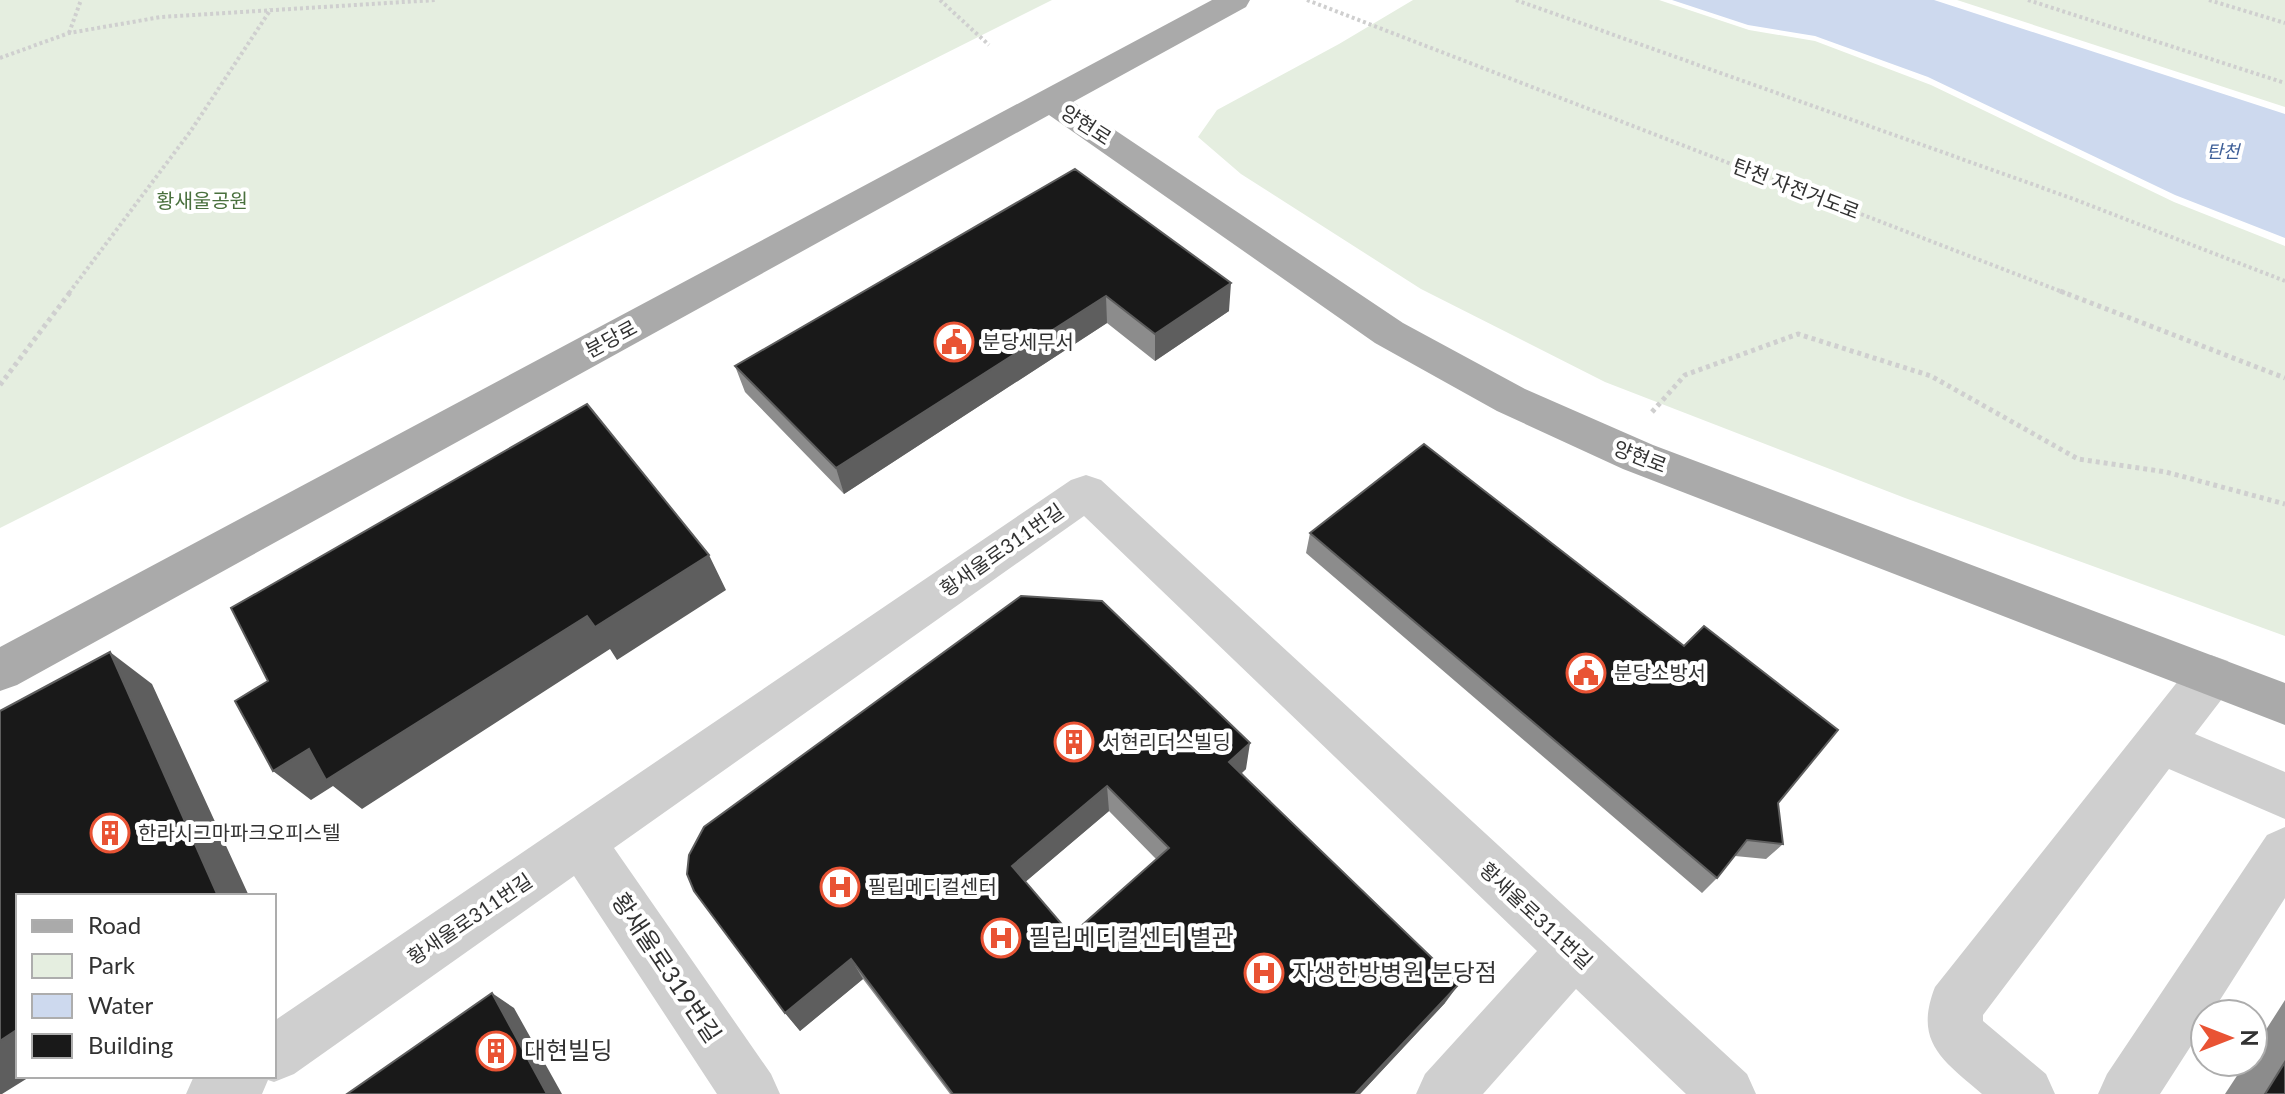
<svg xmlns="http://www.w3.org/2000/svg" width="2285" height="1094" viewBox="0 0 2285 1094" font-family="Lato,'Noto Sans KR',sans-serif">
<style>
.green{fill:#e5eee0}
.water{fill:#cdd9ee}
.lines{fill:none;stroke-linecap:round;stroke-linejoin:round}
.path-far1{stroke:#cfcfcf;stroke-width:4;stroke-dasharray:3 3;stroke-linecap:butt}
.path{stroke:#cfcfcf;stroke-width:5;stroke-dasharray:4 4;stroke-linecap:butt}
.minor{fill:#cfcfcf;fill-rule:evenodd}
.major{fill:#aaa;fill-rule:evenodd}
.wall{fill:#8c8c8c;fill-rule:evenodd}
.shaded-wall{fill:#5e5e5e}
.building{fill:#191919;stroke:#5e5e5e;stroke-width:2;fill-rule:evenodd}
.labels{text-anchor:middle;stroke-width:8;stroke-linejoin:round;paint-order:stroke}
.far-water-label{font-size:18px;font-style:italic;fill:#3d5e97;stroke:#fff}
.street-label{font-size:20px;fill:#323232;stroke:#fff}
.park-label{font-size:20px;fill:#49703d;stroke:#fff}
.poi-label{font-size:20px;fill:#323232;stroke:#fff;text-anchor:start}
.near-poi-label{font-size:24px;fill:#323232;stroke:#fff;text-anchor:start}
.near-street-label{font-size:24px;fill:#323232;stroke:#fff}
</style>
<rect width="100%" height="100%" fill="#fff"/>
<path class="green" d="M 0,0 L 1052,0 L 0,528 Z
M 1413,0 L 1659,0 L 1749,30 L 1815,41 L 1931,85 L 2174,202 L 2285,246 L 2285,636 L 1905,498 L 1605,382 L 1421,289 L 1241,174 L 1198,137 L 1217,110 L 1339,44 Z
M 1957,0 L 2285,0 L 2285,107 Z"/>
<path class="water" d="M 1672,0 L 1934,0 L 2285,114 L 2285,238 L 2175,195 L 1928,77 L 1815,36 L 1748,25 Z"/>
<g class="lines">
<path class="path-far1" d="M 940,0 L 989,45
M 1307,0 L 2065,293
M 1516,0 L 2071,198 L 2285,281
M 2028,0 L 2285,83
M 2209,0 L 2285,23
M 69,33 L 81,0
M 0,58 L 69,33 L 161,17 L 436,0
M 69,293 L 190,132 L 271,9"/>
<path class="path" d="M 2060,291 L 2285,378
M 0,385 L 71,291
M 1652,412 L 1685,375 L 1798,334 L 1931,376 L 2078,459 L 2166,472 L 2285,504"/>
<path class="minor" d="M 1086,475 L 1101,480 L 1747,1074 L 1756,1094 L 1686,1094 L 1576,989 L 1483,1094 L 1416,1094 L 1425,1074 L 1537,951 L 1084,516 L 614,848 L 771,1074 L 780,1094 L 717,1094 L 574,876 L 294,1074 L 274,1082 L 268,1080 L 262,1094 L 186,1094 L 194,1076 L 274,1076 L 274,1021 L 1071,480 Z
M 2211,655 L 2228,661 L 2235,676 L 2228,691 L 2195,734 L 2285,772 L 2285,819 L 2169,769 L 1983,1015 L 1983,1021 L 2046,1074 L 2055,1094 L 1982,1094 C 1944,1061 1913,1043 1935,987 L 2194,661 Z
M 2285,827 L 2285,898 L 2211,1014 L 2205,1014 L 2205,1024 L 2160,1094 L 2098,1094 L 2107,1074 L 2267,835 Z"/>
<path class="major" d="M 1212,0 L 1250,0 L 1246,7 L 1073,102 L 1403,323 L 1525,389 L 1653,445 L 2285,683 L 2285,725 L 1623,469 L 1497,411 L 1375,343 L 1049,115 L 17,685 L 0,691 L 0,647 Z"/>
</g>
<path class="wall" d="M 1075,169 L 1229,311 L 1155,361 L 1107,323 L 844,494 L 745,392 L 735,366 Z
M 1310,533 L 1778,803 L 1783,844 L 1766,859 L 1735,856 L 1717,878 L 1702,893 L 1306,553 Z
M 1246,769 L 1242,773 L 1445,1003 L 1360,1094 L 950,1094 L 863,979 L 800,1031 L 785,1013 L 704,827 ZM 1109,811 L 1156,859 L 1071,935 L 1025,882 Z
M 2285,1000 L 2285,1094 L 2225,1094 L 2246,1062 L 2253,1062 L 2253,1050 Z"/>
<path class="shaded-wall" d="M 1231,283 L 1229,311 L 1155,361 L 1155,334 Z
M 1106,296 L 1107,323 L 844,494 L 836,468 Z
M 709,555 L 726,590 L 617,660 L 610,649 L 362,809 L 333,786 L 311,800 L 273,771 L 309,749 L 587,616 Z
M 110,652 L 152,684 L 249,896 L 218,896 Z
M 1250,743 L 1246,769 L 1226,787 L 1229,762 Z
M 1107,786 L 1109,811 L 1017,889 L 1012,866 Z
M 851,959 L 863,979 L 800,1031 L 785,1013 Z
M 1459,984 L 1445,1003 L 1360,1094 L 1355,1094 Z
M 492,993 L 514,1008 L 562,1094 L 547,1094 Z
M 18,1029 L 18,1076 L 31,1076 L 2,1094 L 0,1094 L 0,1041 Z"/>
<path class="building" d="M 1075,169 L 1231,283 L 1155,334 L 1106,296 L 836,468 L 735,366 Z
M 587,404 L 709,555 L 595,627 L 587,616 L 326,780 L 309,749 L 273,771 L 235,701 L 268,681 L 231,608 Z
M 1424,444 L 1684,646 L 1704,626 L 1838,730 L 1778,803 L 1783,844 L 1747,840 L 1717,878 L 1310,533 Z
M 1021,596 L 1102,601 L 1250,743 L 1229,762 L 1459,984 L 1355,1094 L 953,1094 L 851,959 L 785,1013 L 694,891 L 687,874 L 689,855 L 704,827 ZM 1107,786 L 1169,848 L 1071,935 L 1012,866 Z
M 110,652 L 218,896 L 18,896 L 18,1029 L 0,1041 L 0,711 Z
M 492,993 L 547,1094 L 347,1094 Z
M 2285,1062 L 2285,1094 L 2265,1094 Z"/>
<defs>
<symbol id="civic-ring" viewBox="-11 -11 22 22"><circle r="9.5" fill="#fff" stroke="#e95334" stroke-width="1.5"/><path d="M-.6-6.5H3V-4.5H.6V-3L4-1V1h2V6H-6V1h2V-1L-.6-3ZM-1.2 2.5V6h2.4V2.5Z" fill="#e95334"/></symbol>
<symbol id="building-ring" viewBox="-11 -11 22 22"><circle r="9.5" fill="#fff" stroke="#e95334" stroke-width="1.5"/><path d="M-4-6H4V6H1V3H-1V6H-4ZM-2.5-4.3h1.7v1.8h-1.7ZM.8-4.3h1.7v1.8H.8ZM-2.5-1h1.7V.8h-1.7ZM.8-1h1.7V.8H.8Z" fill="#e95334"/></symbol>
<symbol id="hospital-ring" viewBox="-11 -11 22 22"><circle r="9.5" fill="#fff" stroke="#e95334" stroke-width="1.5"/><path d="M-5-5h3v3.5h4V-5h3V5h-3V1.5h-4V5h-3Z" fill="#e95334"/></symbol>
</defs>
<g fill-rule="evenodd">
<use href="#civic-ring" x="932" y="320" width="44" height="44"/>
<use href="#civic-ring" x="1564" y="651" width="44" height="44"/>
<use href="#building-ring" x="1052" y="720" width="44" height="44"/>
<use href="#building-ring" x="88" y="811" width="44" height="44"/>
<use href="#hospital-ring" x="818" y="865" width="44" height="44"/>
<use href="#hospital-ring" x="979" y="916" width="44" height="44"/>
<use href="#hospital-ring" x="1242" y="951" width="44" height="44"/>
<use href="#building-ring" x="474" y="1029" width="44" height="44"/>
</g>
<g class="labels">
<g class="far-water-label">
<text x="2223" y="158">탄천</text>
</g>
<g class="street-label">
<text transform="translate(1086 125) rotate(33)" y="7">양현로</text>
<text transform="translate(1796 189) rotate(21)" y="7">탄천 자전거도로</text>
<text transform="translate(611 339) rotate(-28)" y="7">분당로</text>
<text transform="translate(1640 457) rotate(21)" y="7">양현로</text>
<text transform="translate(1002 550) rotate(-35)" y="7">황새울로311번길</text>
<text transform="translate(1536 916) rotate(43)" y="7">황새울로311번길</text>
<text transform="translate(470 919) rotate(-34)" y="7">황새울로311번길</text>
</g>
<g class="park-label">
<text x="202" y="208">황새울공원</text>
</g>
<g class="poi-label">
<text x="982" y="349">분당세무서</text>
<text x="1614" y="680">분당소방서</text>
<text x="1102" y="749">서현리더스빌딩</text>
<text x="138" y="840">한라시그마파크오피스텔</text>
<text x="868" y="894">필립메디컬센터</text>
</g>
<g class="near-poi-label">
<text x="1029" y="946">필립메디컬센터 별관</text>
<text x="1292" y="981">자생한방병원 분당점</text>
<text x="524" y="1059">대현빌딩</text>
</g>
<g class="near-street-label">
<text transform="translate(666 968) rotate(56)" y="8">황새울로319번길</text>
</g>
</g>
<rect x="16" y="894" width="260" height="184" fill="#ffffff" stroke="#adadad" stroke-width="2"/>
<rect x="32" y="920" width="40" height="12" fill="#aaaaaa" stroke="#adadad" stroke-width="2"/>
<text x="88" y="934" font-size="24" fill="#323232">Road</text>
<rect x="32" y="954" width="40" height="24" fill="#e5eee0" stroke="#adadad" stroke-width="2"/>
<text x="88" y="974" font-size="24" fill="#323232">Park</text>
<rect x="32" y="994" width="40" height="24" fill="#cdd9ee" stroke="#adadad" stroke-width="2"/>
<text x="88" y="1014" font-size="24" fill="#323232">Water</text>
<rect x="32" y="1034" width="40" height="24" fill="#191919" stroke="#adadad" stroke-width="2"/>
<text x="88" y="1054" font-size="24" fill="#323232">Building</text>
<g transform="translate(2229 1038) rotate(90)"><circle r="38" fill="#ffffff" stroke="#adadad" stroke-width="2"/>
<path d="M0-6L14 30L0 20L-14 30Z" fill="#e95334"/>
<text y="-12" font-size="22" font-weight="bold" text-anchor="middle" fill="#323232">N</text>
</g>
</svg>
